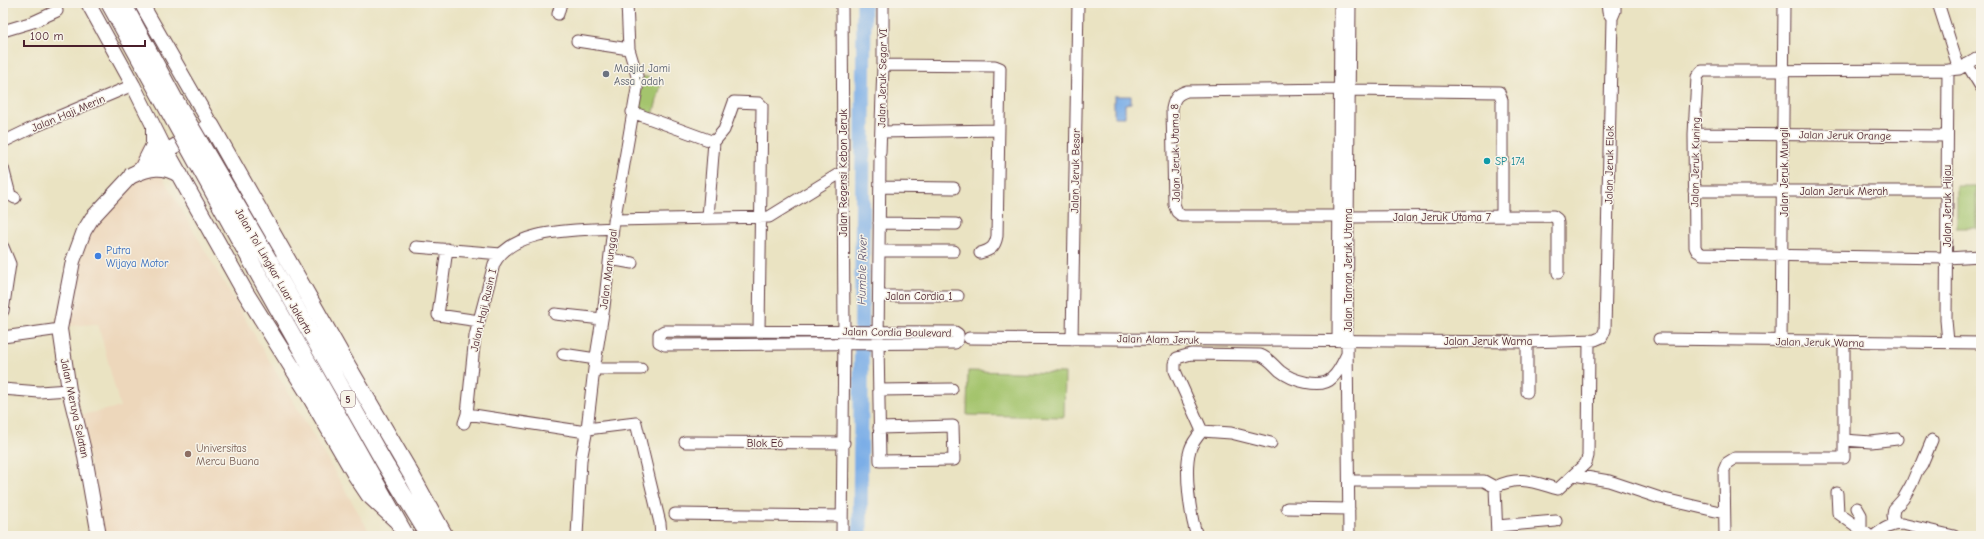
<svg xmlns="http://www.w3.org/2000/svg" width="1984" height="539" viewBox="0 0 1984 539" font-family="'Comic Neue',sans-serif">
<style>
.built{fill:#edd7bb}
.green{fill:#a4c46d;stroke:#77724c}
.water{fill:#7baee7;stroke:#626689}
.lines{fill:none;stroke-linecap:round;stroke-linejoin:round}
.river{stroke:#7baee7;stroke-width:15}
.minor-casing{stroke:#623c42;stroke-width:13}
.major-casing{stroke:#623c42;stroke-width:16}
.highway-casing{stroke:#623c42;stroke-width:18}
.minor{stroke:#fff;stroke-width:11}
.major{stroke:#fff;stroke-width:14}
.highway{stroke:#fff;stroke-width:16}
.highway-bridge-casing{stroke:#623c42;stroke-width:18;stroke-linecap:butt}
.highway-bridge{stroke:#fff;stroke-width:16}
.worship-dot{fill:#6b7280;stroke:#f7f3e8;stroke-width:1.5}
.culture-dot{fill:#0f9aa8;stroke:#f7f3e8;stroke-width:1.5}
.shop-dot{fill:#3f7fe0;stroke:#f7f3e8;stroke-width:1.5}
.education-dot{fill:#8d6e63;stroke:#f7f3e8;stroke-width:1.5}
.labels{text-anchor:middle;stroke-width:3;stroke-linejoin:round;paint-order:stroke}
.shield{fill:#f7f3e8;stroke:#7e5f64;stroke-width:1}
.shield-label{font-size:10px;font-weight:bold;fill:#4a1f2b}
.worship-label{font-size:11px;fill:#5b616d;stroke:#f7f3e8;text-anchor:start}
.street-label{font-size:11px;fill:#4a1f2b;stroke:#f7f3e8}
.culture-label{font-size:11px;fill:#0d838f;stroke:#f7f3e8;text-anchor:start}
.shop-label{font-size:11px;fill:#366cbe;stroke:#f7f3e8;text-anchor:start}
.education-label{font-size:11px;fill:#785e54;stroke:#f7f3e8;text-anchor:start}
.water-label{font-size:12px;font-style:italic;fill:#5b516d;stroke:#f7f3e8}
</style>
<rect width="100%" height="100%" fill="#f7f3e8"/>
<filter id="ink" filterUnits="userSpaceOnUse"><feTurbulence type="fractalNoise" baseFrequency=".025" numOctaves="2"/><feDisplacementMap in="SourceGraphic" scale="8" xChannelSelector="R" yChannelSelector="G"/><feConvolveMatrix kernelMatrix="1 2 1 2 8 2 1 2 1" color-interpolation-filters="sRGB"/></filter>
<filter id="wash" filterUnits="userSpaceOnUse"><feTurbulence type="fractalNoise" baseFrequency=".012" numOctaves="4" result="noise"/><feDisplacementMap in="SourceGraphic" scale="16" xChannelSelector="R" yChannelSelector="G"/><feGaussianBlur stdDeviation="0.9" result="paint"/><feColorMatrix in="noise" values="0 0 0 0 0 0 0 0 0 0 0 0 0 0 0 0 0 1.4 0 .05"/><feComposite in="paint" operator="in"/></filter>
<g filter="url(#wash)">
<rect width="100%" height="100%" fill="#eae3c2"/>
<path class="built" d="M 143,144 L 372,536 L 102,536 L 81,415 L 120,407 L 98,324 L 53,327 L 94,224 L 130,173 Z"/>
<path class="green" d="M 643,76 L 662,81 L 653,115 L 634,110 Z
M 1957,186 L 1976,186 L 1976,228 L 1957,228 Z
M 1977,187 L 1981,187 L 1981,228 L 1977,229 Z
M 968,371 L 1065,373 L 1064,417 L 967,415 Z"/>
<path class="water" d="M 1114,96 L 1131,96 L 1131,103 L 1125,104 L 1125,117 L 1114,117 Z"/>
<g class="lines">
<path class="river" d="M 860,536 L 864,3"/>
</g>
</g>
<g filter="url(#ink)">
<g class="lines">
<defs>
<path id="minor" d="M 842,3 L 844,331 L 842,536
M 1938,3 L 1959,69
M 558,14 L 561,3
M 1612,18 L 1615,11 L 1615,3
M 3,31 L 33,22 L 57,11
M 577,41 L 629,49
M 1981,56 L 1959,69 L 1948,70 L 1702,71 L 1697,77 L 1694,134 L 1695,247 L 1697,251 L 1702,254 L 1947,258 L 1981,256
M 1967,64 L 1981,87
M 883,65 L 995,66 L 1000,68 L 997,236 C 995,247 991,250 980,253
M 1948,70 L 1946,320 L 1948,342
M 1350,90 L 1499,92 L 1502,100 L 1502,216
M 632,112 L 714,142 L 708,217
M 881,132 L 999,130
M 1694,134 L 1947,136
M 3,142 L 36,126 L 133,85
M 714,142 L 724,130 L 734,102 L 759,103 L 762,106 L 759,331
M 880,153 L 883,65 L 883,3
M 3,168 L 10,195 L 15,198
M 880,187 L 954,188
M 1694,191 L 1947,191
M 1338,216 L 1182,216 L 1177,212 L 1174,204 L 1172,109 C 1174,98 1177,94 1187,91 L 1339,89
M 1349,217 L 1553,216 L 1557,219 L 1558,223 L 1558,273
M 614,220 L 769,217 L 842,172
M 879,223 L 956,224
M 3,247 L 10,264 L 3,311
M 416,247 L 501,254
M 447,249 L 438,315 L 479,321
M 879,251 L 954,251
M 610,259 L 632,263
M 879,296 L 958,296
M 555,314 L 602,319
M 664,331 L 955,332 L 958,334 L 958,340 L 955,343 L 665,345 L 659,342 L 659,334 Z
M 3,337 L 60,329
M 969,338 L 1527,342 L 1595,340 L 1602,337 L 1605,330 L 1612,18 L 1608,12 L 1607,3
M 1072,339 L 1078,3
M 1659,339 L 1981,343
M 1338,341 L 1340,3
M 1781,341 L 1784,3
M 1527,342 L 1527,392
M 563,354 L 596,359
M 594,369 L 641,369
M 3,389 L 39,392 L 69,390
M 879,390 L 952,389
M 467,414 L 586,432
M 464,423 L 467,414 L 475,336 L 494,264 C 513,227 578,231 613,228
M 879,428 L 953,426 L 954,460 L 880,461 L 878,343 L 880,159
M 587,429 L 636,423 L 660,523 L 661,536
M 1202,431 L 1231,433 L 1271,443
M 1844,440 L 1871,442 L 1897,439
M 685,442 L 844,443
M 1574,475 L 1609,481 L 1660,498 L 1724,513
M 1349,481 L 1484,481 L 1495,487 L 1497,536
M 1495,487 C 1520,475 1533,482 1558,489 L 1586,463 L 1588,456 L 1589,340
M 1837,493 L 1838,513 L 1870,536
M 1287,508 L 1349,509
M 1857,508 L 1861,515 L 1861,530
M 675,514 L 842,516
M 1894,524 L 1893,515 L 1894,509 L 1903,499 L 1911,485 L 1917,471 L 1922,464 L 1932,440
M 1497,526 L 1556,521
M 577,536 L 581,460 L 587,429 L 594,369 L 604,307 L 613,228 L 637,89 L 637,76 L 629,49 L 627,3
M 1197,536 C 1190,516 1184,470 1190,450 C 1192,443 1197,437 1202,431 L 1175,371 L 1175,364 L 1177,358 L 1191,354 L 1260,355 C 1269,358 1273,365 1280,371 C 1291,380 1321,390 1332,378 C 1339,372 1343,362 1347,354
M 1349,536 L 1347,341 L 1350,3
M 1725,536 L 1724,470 L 1727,463 L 1735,458 L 1844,458 L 1844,342
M 1874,536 C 1883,529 1890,524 1902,524 L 1954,536"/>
<path id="major" d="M 88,3 L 133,85 L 166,151
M 142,167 L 153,145 L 153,126
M 99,536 L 84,451 L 69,390 L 60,329 L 73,261 L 84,231 L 92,218 L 132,175 L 166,151 L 211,125 L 141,3"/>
<path id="highway" d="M 211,125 L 346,363 L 412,476 L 445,536
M 166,151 L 245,292 L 307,391 L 355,474 L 369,495 L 396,520
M 132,175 C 149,167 164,164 180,175
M 269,260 L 385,464 L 429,536
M 256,270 L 406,536"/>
</defs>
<use href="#minor" class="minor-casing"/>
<use href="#major" class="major-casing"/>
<use href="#highway" class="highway-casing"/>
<use href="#minor" class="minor"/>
<use href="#major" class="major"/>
<use href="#highway" class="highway"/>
<defs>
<path id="highway-bridge" d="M 109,3 L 256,270
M 123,3 L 174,98 L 269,260"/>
</defs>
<use href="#highway-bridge" class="highway-bridge-casing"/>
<use href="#highway-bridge" class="highway-bridge"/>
</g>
</g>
<circle class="worship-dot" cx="606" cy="74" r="4"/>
<circle class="culture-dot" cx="1487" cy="161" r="4"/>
<circle class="shop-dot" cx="98" cy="256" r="4"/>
<circle class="education-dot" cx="188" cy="454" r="4"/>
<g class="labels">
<rect class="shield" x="341" y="391" width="14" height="16" rx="3"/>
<g class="shield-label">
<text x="348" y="403">5</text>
</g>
<g class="worship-label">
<text x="614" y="72">Masjid Jami<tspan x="614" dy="13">Assa 'adah</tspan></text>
</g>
<g class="street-label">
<text transform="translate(882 78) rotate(-89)" y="4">Jalan Jeruk Segar VI</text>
<text transform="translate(68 113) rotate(-23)" y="4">Jalan Haji Merin</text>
<text transform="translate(1845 135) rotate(1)" y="4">Jalan Jeruk Orange</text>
<text transform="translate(1175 153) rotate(-91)" y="4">Jalan Jeruk Utama 8</text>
<text transform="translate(1695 162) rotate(-89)" y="4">Jalan Jeruk Kuning</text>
<text transform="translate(1609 165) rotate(-89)" y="4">Jalan Jeruk Elok</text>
<text transform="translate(1075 171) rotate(-89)" y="4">Jalan Jeruk Besar</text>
<text transform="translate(1784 172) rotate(-90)" y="4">Jalan Jeruk Mungil</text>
<text transform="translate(843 173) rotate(-90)" y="4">Jalan Regensi Kebon Jeruk</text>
<text x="1844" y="195">Jalan Jeruk Merah</text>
<text transform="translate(1947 206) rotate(-90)" y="4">Jalan Jeruk Hijau</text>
<text x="1442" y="221">Jalan Jeruk Utama 7</text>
<text transform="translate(608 269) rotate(-83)" y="4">Jalan Manunggal</text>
<text transform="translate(1348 270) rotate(-90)" y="4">Jalan Taman Jeruk Utama</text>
<text transform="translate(274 271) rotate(60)" y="4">Jalan Tol Lingkar Luar Jakarta</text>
<text x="919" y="300">Jalan Cordia 1</text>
<text transform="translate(483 310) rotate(-77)" y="4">Jalan Haji Rusin I</text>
<text transform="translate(897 332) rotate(1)" y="4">Jalan Cordia Boulevard</text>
<text transform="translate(1158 339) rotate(1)" y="4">Jalan Alam Jeruk</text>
<text x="1488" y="345">Jalan Jeruk Warna</text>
<text transform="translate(1820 342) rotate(1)" y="4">Jalan Jeruk Warna</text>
<text transform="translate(75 408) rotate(78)" y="4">Jalan Meruya Selatan</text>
<text x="765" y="447">Blok E6</text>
</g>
<g class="culture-label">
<text x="1495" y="165">SP 174</text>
</g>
<g class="shop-label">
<text x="106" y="254">Putra<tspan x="106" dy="13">Wijaya Motor</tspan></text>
</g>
<g class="education-label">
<text x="196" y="452">Universitas<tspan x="196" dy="13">Mercu Buana</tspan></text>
</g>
<g class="water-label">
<text transform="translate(862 270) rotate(-89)" y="4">Humble River</text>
</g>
</g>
<rect width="1984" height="539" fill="none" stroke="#f7f3e8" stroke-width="16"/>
<path d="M24 40v6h121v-6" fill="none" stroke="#4a1f2b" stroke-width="2"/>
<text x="30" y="40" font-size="12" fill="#4a1f2b" stroke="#f7f3e8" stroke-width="3" paint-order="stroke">100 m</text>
</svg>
